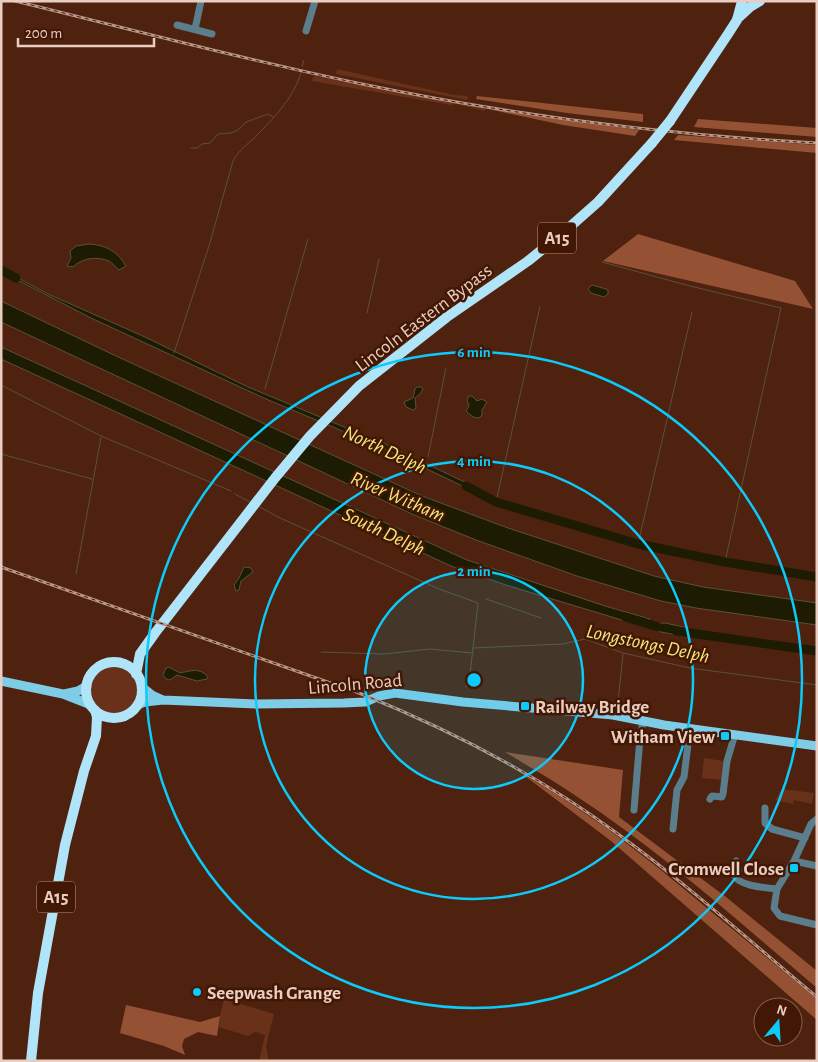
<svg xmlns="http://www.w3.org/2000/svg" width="818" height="1062" viewBox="0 0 818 1062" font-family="'Alegreya Sans',sans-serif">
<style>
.green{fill:#693119}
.forest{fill:#955134}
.water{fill:#1e1b03;stroke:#5b503c}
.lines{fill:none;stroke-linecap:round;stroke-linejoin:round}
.stream{stroke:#5b503c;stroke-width:1}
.river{stroke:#1e1b03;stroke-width:9}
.minor{stroke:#5a7e8b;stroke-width:7}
.major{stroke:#7fcce7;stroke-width:9}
.highway{stroke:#b0e5f9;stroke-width:10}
.rail-casing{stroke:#b99788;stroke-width:3}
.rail{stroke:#421704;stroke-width:1;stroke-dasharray:4;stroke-linecap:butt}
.highway-bridge{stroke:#b0e5f9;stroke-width:10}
.ring{fill:none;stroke:#0ccafa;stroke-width:2.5}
.poi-dot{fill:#0ccafa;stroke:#421704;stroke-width:2}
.labels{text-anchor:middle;stroke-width:5;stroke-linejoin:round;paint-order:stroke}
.shield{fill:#421704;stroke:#b89688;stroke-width:1}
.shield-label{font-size:18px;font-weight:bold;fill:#eacdc1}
.street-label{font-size:19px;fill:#eacdc1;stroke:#421704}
.poi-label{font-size:19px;font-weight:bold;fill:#eacdc1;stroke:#421704;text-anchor:start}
.water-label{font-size:20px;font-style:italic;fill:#f3e77b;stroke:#421704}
.centre{fill:#0ccafa;stroke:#421704;stroke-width:2.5}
.ring-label{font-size:15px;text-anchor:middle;font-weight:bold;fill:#0ccafa;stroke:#421704;stroke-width:5;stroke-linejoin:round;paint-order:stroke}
</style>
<rect width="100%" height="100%" fill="#4e220e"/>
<path class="green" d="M 337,69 L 454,95 L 468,96 L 467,100 L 336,74 Z
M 313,76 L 485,108 L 485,111 L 456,104 L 451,105 L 312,81 Z
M91 690a23 23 0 1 1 46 0a23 23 0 1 1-46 0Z
M 704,758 L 724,761 L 722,780 L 702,778 Z
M 782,789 L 814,793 L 812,804 L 794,800 L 793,804 L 775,800 Z
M 224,999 L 274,1014 L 266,1046 L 269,1061 L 259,1061 L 265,1035 L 255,1032 L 248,1036 L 219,1027 L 220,1016 Z"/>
<path class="forest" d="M 477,96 L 643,114 L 643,122 L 567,113 L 476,99 Z
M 488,109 L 639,130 L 635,136 L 563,125 Z
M 698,119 L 817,128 L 817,137 L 694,127 Z
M 678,135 L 817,145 L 817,153 L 674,140 Z
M 638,234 L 795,281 L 813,309 L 603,261 Z
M 505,752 L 623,770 L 619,817 L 726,897 L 817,971 L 817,988 C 739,922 662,852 576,796 C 553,780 529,767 505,752 Z
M 521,773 L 561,797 L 608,829 L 661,870 L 817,999 L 817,1020 L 611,841 Z
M 126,1005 L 200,1022 L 220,1016 L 217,1036 L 198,1032 L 184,1039 L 182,1046 L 185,1055 L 164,1046 L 120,1033 Z"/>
<path class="water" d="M 89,244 C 106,245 117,251 126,266 L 119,270 C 115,267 113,263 109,261 C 97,256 82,258 73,267 L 67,266 L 71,258 L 70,251 L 76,246 Z
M 7,272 L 48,294 L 145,337 L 248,387 L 385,444 L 477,488 L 475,492 L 383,448 L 266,399 L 91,318 L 6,274 Z
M 592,285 L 606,289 L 608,290 L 608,294 L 604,297 L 591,293 L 588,289 Z
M 1,301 L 116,356 L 422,496 L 508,528 L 654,576 L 703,587 L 817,603 L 817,625 L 696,608 L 661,601 L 577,576 L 476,540 L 412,514 L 1,322 Z
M 1,347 L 467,560 L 605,606 L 650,619 L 625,621 L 506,585 L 451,566 L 1,359 Z
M 417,387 L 422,387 L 423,389 L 420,394 L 415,398 L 416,408 L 413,410 L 406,407 L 404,402 L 413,398 L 415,389 Z
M 469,396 L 472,396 L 477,401 L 482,399 L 487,402 L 482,410 L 482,415 L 479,418 L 473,417 L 466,411 L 469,406 L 467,400 Z
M 244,567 L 251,568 L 253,572 L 241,581 L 239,590 L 236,591 L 234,585 L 239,578 Z
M 665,623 L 688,628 L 687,637 L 661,632 L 639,625 Z
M 169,667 L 180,673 C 190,671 200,667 208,677 L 207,679 L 197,681 L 177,675 L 170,680 L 166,679 L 163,675 L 166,668 Z"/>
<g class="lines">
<path class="stream" d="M 302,66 L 304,60
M 191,148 L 197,148 L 202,144 L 210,143 L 218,134 L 231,133 L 238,130 L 246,122 L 268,114 L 273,117
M 602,262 L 690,286 L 781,308 L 725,562
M 367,313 L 379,259
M 174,353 L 209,246 L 233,161 C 239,149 250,143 259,133 C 275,117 296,94 301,72
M 1,385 L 101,436 L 231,491
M 265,389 L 308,239
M 1,454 L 92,479
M 428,457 L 446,368
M 235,494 L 250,502
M 496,502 L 540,306
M 258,506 L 280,518 L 439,589 L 478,603 L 470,675 L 466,687
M 638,544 L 692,312
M 76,574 L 101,437
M 486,599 L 541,618
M 473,648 L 563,644 L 585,639 L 623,653 L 690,668 L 817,685
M 321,652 L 384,654 L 430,649 L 472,653
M 617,711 L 623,654"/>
<path class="river" d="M 1,270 L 16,278
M 466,486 L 496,502 L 638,544 L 725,562 L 817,577
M 625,617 L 658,627
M 676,631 L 817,651"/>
<path class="minor" d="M 177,25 L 212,34
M 195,29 L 201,1
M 306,31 L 315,1
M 710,799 L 712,796 L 722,797 L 723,794 L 727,761 L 735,734
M 765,808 L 765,823 L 772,829 L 805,838
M 634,810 L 640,738 L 643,721
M 817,819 L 811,824 L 794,861 L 777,889 L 774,908 L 780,916 L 817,925
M 673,829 L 677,790 L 684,777 L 690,728
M 736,861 C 735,865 733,870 734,873 C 735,886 767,888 777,889
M 794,861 L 817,866"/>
<path class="major" d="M 1,681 L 63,694 L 91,705
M 142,687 L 152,695 L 163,700
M 64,694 L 78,691 L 87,686
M 137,705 L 145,702 L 163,700 L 256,704 L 344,703 L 365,702 L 379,696 L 395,693 L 463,702 L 613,715 L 664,725 L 817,746"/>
<path class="highway" d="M 737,19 L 750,7 L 760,1
M 670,121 L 728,34 L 737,20 L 742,1
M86 690a28 28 0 1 1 56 0a28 28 0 1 1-56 0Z
M 136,674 L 140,654 L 155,633 L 275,478 L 310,436 L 359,386 L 447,317 L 528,261 L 564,232 L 598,202 L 652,143
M 31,1061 L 38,993 L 65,845 L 84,771 L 96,736 L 97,717 L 95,710"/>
<defs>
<path id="rail" d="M 15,1 C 130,29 245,60 362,84 C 512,115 664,135 817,143
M 1,567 L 359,693 C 451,730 538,775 618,834 C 687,884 751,942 817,997"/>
</defs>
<use href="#rail" class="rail-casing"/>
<use href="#rail" class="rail"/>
<path class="highway-bridge" d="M 652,143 L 670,121"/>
</g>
<circle cx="474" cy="680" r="109" fill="#0ccafa" fill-opacity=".12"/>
<g class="ring">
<circle cx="474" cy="680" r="109"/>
<circle cx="474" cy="680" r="219"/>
<circle cx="474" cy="680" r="328"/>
</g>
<g class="poi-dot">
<rect x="520" y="701" width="10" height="10" rx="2.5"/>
<rect x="720" y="731" width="10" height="10" rx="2.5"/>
<rect x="789" y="863" width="10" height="10" rx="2.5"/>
<circle cx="197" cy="992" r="5"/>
</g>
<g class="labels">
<g class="shield">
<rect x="538" y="222.5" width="38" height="31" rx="4"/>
<rect x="37" y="881.5" width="38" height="31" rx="4"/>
</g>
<g class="shield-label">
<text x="557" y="244">A15</text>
<text x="56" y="903">A15</text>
</g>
<g class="street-label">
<text transform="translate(423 317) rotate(-37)" y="7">Lincoln Eastern Bypass</text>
<text transform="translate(355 683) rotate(-5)" y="7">Lincoln Road</text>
</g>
<g class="poi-label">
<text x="535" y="713">Railway Bridge</text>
<text x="715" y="743" text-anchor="end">Witham View</text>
<text x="784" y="875" text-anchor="end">Cromwell Close</text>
<text x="207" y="999">Seepwash Grange</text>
</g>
<g class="water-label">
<text transform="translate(385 449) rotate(25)" y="7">North Delph</text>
<text transform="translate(398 496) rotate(23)" y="7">River Witham</text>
<text transform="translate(384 531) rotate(25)" y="7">South Delph</text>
<text transform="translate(648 643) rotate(12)" y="7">Longstongs Delph</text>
</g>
</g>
<circle cx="474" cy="680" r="8" class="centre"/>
<g class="ring-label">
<text x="474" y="357">6 min</text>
<text x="474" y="466">4 min</text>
<text x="474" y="576">2 min</text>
</g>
<rect width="818" height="1062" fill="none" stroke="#eacdc1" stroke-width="5"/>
<g transform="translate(778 1022) rotate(18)"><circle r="24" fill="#421704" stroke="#856050"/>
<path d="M0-4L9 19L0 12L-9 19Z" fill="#0ccafa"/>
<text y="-8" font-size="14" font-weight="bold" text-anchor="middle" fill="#eacdc1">N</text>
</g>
<path d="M18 38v8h136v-8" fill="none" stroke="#eacdc1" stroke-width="2.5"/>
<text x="25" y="38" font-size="15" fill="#eacdc1" stroke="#421704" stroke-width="4" paint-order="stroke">200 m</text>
</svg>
